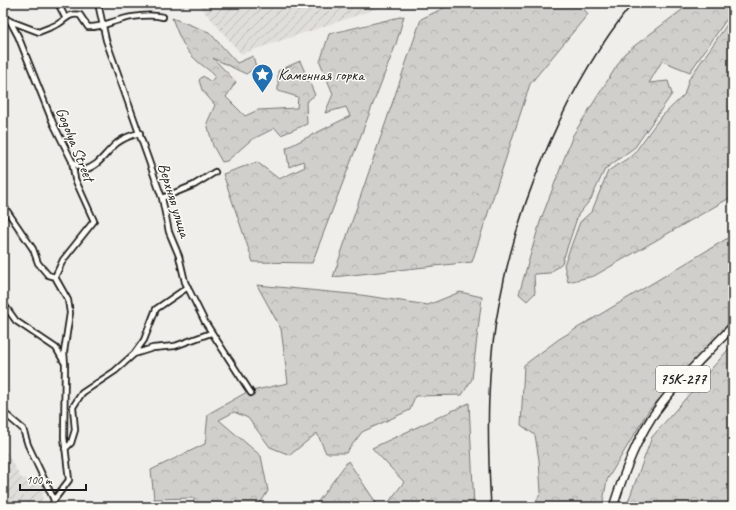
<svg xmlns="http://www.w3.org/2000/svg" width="736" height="510" viewBox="0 0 736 510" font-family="Caveat,sans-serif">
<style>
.industrial{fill:url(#industrial-furrows)}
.forest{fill:url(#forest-crowns);stroke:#767674}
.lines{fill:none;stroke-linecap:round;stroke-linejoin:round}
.street-casing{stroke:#1c1c1c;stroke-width:8}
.primary-casing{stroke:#1c1c1c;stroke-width:10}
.street{stroke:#fdfcf7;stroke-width:4.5}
.primary{stroke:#fdfcf7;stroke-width:7}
.rail{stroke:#1c1c1c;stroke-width:1.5}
.labels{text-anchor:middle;stroke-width:3;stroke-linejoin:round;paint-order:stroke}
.shield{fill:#fdfcf7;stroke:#605f5e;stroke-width:1}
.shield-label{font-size:15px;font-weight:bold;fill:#1c1c1c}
.poi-label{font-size:16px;fill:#1c1c1c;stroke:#fdfcf7;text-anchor:start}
.street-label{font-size:16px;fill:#1c1c1c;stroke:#fdfcf7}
</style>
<defs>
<pattern id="industrial-furrows" width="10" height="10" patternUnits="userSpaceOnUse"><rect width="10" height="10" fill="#e0deda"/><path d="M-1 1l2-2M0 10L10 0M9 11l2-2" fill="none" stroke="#c0beba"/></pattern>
<pattern id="forest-crowns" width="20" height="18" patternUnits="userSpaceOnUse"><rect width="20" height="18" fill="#d0cfcc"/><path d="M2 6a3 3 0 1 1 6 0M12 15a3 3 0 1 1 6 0" fill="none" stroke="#b2b1af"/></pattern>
</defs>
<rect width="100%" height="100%" fill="#f0eeea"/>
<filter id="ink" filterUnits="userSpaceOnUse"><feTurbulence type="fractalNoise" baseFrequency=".025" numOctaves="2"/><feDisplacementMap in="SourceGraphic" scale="8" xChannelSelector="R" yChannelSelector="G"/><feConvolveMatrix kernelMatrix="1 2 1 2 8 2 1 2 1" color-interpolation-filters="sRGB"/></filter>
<g filter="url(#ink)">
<path class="industrial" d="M 197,3 L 394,3 L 241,54 Z
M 3,446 L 21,478 L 45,483 L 41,507 L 3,507 Z"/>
<path class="forest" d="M 454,3 L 579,3 L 588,14 L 530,84 L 472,262 L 333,277 L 421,19 Z
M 691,3 L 733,3 L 733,10 L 690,72 L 662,61 L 649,83 L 668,81 L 672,94 L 635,147 L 605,169 L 591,199 L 578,215 L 562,263 L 550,273 L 534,274 L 535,293 L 527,301 L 519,294 L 540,222 L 573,135 L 625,53 Z
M 404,16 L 396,44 L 312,263 L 253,262 L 223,174 L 257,162 L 279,179 L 305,167 L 303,161 L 289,167 L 286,148 L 350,116 L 346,107 L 325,113 L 333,94 L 320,62 L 329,34 Z
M 733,16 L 733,196 L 594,276 L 568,282 L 564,265 L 580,222 L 592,211 L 608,171 L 633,155 L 659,119 L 684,95 L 689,79 Z
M 172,18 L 209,32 L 237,63 L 253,56 L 256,67 L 246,74 L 213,58 L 236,82 L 226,97 L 245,116 L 258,110 L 297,108 L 298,97 L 278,91 L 278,71 L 300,61 L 315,95 L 306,102 L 307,124 L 281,135 L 275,128 L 251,140 L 227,161 L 222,162 L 213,146 L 207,123 L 215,105 L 202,90 L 199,80 L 203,76 L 211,82 L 215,76 C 209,69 202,66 196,60 C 183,48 178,34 172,18 Z
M 733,235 L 733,319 L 649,410 L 607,480 L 602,507 L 532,507 L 541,493 L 539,460 L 535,435 L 521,425 L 524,365 L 559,339 Z
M 257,285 L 361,295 L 428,305 L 460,292 L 482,297 L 472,379 L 462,395 L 415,396 L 410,410 L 362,432 L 346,453 L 326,453 L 317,433 L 290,455 L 270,447 L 248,418 L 234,412 L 219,420 L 261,456 L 268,491 L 258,507 L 194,507 L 194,498 L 154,499 L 151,470 L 205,444 L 208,414 L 247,392 L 288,383 L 281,329 Z
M 733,344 L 733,507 L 626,507 L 652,437 Z
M 469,403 L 474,507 L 385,507 L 404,482 L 372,448 Z
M 348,461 L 379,507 L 313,507 L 314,507 Z"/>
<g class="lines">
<defs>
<path id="street" d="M 58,3 L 65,17
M 98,3 L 106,40 L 162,198 L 169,232 L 179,256 L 185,282 L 205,322 L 251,393
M 3,17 L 10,21 L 18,36 L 53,123 L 72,161 L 75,179 L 94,221 L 63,260 L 55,277
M 10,21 L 39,32 C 45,29 52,27 58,24 C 67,19 68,13 80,15 L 88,27 C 99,28 108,23 119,20 C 132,16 150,14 163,17
M 72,161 L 83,170 C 99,167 105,153 117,143 C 125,137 131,135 140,133
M 162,198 L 194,185 L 215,172
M 3,205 L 33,249 L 38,263 L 48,275 L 55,277 L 68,300 L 70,313 L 64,352 L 65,365 L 64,437 L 69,480 L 54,500 L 52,507
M 3,303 L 16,321 L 56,348 L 64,362
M 134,354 L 144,340 L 156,309 L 188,287
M 3,412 L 23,429 L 28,445 L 54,500
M 65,449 L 71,443 L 75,430 L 73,407 L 82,393 L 115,371 L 134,354 L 153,348 L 175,346 L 211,333"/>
<path id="primary" d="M 613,507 C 624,473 637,436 659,407 C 680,378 708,353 733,326"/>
</defs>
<use href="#street" class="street-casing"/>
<use href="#primary" class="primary-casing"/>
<use href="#street" class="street"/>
<use href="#primary" class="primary"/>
<path class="rail" d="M 491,507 C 487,438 486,367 500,299 C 519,199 568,82 633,3"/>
</g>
</g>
<defs>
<symbol id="sight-pin" viewBox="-11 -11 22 30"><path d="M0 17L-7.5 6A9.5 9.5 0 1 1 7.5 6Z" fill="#1f6fb2" stroke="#fdfcf7"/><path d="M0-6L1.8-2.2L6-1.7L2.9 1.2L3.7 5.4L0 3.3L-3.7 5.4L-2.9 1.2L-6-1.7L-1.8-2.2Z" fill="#fff"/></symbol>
</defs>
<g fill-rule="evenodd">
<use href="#sight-pin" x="250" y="62" width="25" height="34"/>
</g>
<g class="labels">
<rect class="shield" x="656" y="366" width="54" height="26" rx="3"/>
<g class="shield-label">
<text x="683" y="384">75К-277</text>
</g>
<g class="poi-label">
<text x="278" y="80">Каменная горка</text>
</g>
<g class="street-label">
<text transform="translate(76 144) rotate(68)" y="6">Gogolya Street</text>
<text transform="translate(175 200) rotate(73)" y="6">Верхняя улица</text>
</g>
</g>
<rect width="736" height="510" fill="none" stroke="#fdfcf7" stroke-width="16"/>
<rect x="8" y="8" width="720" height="494" fill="none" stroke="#1c1c1c" stroke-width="1.5" filter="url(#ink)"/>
<path d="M20 484v6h66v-6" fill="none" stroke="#1c1c1c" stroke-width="2"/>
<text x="26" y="484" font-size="12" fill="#1c1c1c" stroke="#fdfcf7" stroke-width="3" paint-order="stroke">100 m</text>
</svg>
